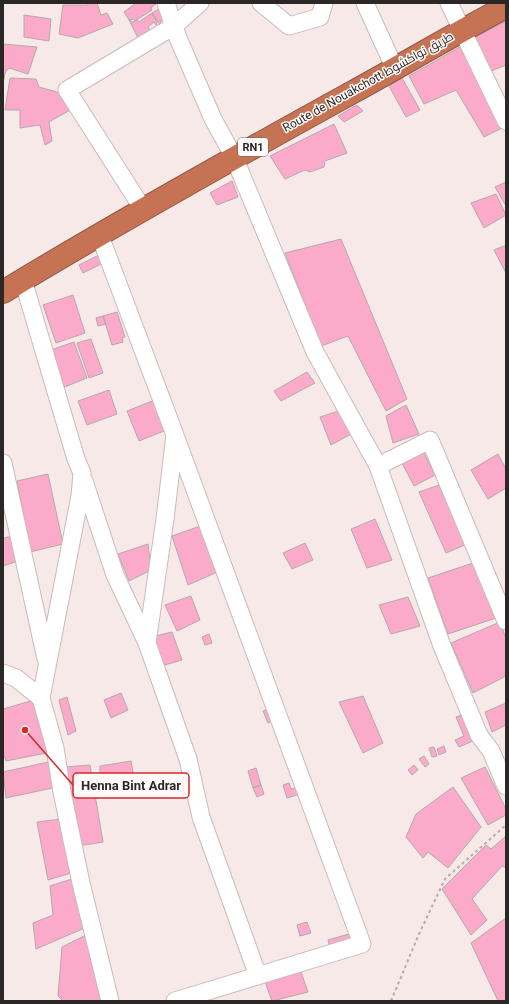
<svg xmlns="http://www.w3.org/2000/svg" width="509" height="1004" viewBox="0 0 509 1004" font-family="Roboto,Cairo,sans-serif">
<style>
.building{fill:#fbaaca;stroke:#b5a8ad}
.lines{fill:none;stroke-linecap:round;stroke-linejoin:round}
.minor-casing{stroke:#c9bbbb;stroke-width:19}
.highway-casing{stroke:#905844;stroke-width:24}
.path{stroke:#b7abab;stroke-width:2;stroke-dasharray:3 3;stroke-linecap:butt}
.minor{stroke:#fff;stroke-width:17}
.highway{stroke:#c67353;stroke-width:22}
.labels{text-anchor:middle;stroke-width:3;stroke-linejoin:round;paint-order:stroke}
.shield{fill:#fff9f9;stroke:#6b6666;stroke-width:1}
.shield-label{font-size:11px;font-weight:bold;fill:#2c2727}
.street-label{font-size:12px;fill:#2c2727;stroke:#fff9f9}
.leader{fill:none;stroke:#d62828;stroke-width:1.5}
.callout-dot{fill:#d62828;stroke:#fff9f9;stroke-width:1.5}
.callout{fill:#fff9f9;stroke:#d62828;stroke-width:1.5}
.callout-label{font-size:13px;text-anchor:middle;font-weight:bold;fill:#2c2727}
</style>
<rect width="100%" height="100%" fill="#f8e9e9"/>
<path class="building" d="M 88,3 L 97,3 L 101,15 L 107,13 L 113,24 L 78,38 L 59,34 L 63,5 L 88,5 Z
M 136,3 L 157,3 L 151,8 L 152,10 L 135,21 L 134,19 L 129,20 L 124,12 Z
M 159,9 L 165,19 L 160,21 L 162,24 L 160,25 L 152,13 Z
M 152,13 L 157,23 L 156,25 L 154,22 L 148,27 L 150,30 L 144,33 L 146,37 L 139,40 L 129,20 L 133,22 L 137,20 L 139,22 Z
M 24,15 L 51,19 L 49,41 L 24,37 Z
M 506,21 L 506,65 L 486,73 L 470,40 Z
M 3,44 L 37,47 L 28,74 L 9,68 L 5,73 L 3,84 Z
M 465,44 L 506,126 L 484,137 L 456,90 L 424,104 L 409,76 Z
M 10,78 L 36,79 L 39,87 L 57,92 L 72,109 L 49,122 L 52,141 L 45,145 L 40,125 L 20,128 L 20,110 L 5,110 Z
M 402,78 L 420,110 L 406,117 L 389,86 Z
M 357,105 L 363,111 L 344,122 L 338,116 Z
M 334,124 L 347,153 L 325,161 L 324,167 L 310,172 L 305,170 L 285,179 L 270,156 Z
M 232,181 L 238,197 L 217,205 L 210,193 Z
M 506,182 L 506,206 L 495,187 Z
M 496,194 L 506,215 L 484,228 L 471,203 Z
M 341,239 L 407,399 L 386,411 L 348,336 L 321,346 L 285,253 Z
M 506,245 L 506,273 L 494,250 Z
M 101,254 L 105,262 L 83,273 L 79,265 Z
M 73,295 L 85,333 L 56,343 L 43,305 Z
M 117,312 L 125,337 L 122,338 L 123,342 L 112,345 L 103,316 Z
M 103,316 L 106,324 L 98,326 L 96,318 Z
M 91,339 L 103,373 L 89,378 L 77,343 Z
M 74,342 L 87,378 L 62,388 L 48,351 Z
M 307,372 L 315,383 L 281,401 L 274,391 Z
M 109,390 L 117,414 L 87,425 L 78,401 Z
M 157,399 L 169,429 L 139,441 L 127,411 Z
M 406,405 L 419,434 L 393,443 L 386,416 Z
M 345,409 L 353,433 L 331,445 L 320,417 Z
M 424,453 L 435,475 L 414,486 L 402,463 Z
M 498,454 L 506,469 L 506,488 L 488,499 L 471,470 Z
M 48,474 L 63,544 L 30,552 L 17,481 Z
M 439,485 L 467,544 L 446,553 L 419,492 Z
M 375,519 L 392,560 L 367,568 L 351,529 Z
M 206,524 L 224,569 L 188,585 L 172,536 Z
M 14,536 L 21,560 L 3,566 L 3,538 Z
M 305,543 L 313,560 L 292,569 L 283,553 Z
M 148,544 L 151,570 L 129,581 L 118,554 Z
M 479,561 L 499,617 L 448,634 L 428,578 Z
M 191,596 L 200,620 L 177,631 L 165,605 Z
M 408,597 L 420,626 L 391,634 L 379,605 Z
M 500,622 L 506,639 L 506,676 L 473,693 L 451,643 Z
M 172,632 L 182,660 L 161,666 L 152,637 Z
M 209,634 L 212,643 L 205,645 L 202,637 Z
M 121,693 L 128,710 L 111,718 L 104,700 Z
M 363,696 L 383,743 L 363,753 L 339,702 Z
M 67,697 L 76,731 L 68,735 L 59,700 Z
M 41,698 L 52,752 L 6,761 L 3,752 L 3,709 Z
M 506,703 L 506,725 L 492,732 L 485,712 Z
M 272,707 L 272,721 L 268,723 L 263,711 Z
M 464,714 L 475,740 L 459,747 L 455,740 L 464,736 L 456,717 Z
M 444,746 L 446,752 L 439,755 L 437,749 Z
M 434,747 L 437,756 L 432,757 L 429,748 Z
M 424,756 L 429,764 L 425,767 L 419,759 Z
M 53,761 L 57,787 L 6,798 L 3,772 Z
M 131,761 L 136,788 L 115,791 L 111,781 L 105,780 L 105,774 L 100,775 L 100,766 Z
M 90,765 L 103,842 L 78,846 L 65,767 Z
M 414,765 L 418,770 L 412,775 L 408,770 Z
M 485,767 L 506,809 L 506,815 L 488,825 L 461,778 Z
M 256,768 L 261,785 L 253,788 L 248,771 Z
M 289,783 L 291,789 L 298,787 L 300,794 L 287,798 L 283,785 Z
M 261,785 L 264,794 L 257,797 L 253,788 Z
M 453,787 L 481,827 L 448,868 L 428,852 L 423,858 L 406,837 L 416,814 Z
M 62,819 L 74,872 L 48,880 L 37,822 Z
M 506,836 L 506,868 L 502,866 L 472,899 L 487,920 L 471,935 L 442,889 L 486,845 L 491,849 Z
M 75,878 L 87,927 L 36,949 L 33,923 L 53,915 L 50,886 Z
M 506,918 L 506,1001 L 498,1001 L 471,943 Z
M 307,922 L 311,933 L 300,936 L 297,925 Z
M 349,934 L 353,945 L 331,951 L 328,940 Z
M 86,935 L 107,1001 L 63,1001 L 58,996 L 62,947 Z
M 300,969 L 308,992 L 272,1001 L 264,979 Z"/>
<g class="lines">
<defs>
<path id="minor" d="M 166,3 L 178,38 L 213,119 L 234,157 L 315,352 L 378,466 L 442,646 L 479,735 L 491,751 L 506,786
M 261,3 L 289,26 L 320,17 L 324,3
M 365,3 L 395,69
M 449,3 L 506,121
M 143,209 L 67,90 L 174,26 L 200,3
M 100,236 L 175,435 L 165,519 L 147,643 L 188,759 L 201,817 L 258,976
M 23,280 L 76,459 L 82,473 L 80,496 L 41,698 L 55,748 L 62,792 L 81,883 L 110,1001
M 3,463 L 46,659
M 378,466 L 430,440 L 506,621
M 84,481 L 115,575 L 147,643
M 3,673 L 16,678 L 41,698
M 175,1001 L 362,944 L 176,438"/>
<path id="highway" d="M 3,292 C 118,222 235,157 353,92 C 404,64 454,34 506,7"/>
</defs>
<use href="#minor" class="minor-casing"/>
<use href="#highway" class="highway-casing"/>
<path class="path" d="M 391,1001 L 419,934 L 445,879 L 506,825"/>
<use href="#minor" class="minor"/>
<use href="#highway" class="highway"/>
</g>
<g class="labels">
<rect class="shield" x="238" y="138" width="30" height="18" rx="3"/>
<g class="shield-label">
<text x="253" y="151">RN1</text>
</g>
<g class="street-label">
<text transform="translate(368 82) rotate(-29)" y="4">Route de Nouakchott طريق نواكشوط</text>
</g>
</g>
<path class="leader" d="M25 730L73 785"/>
<circle class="callout-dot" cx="25" cy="730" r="4"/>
<rect class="callout" x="73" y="773" width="116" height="25" rx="4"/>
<g class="callout-label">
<text x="131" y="790">Henna Bint Adrar</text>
</g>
<rect width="509" height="1004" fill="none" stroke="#2c2727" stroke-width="8"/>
</svg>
